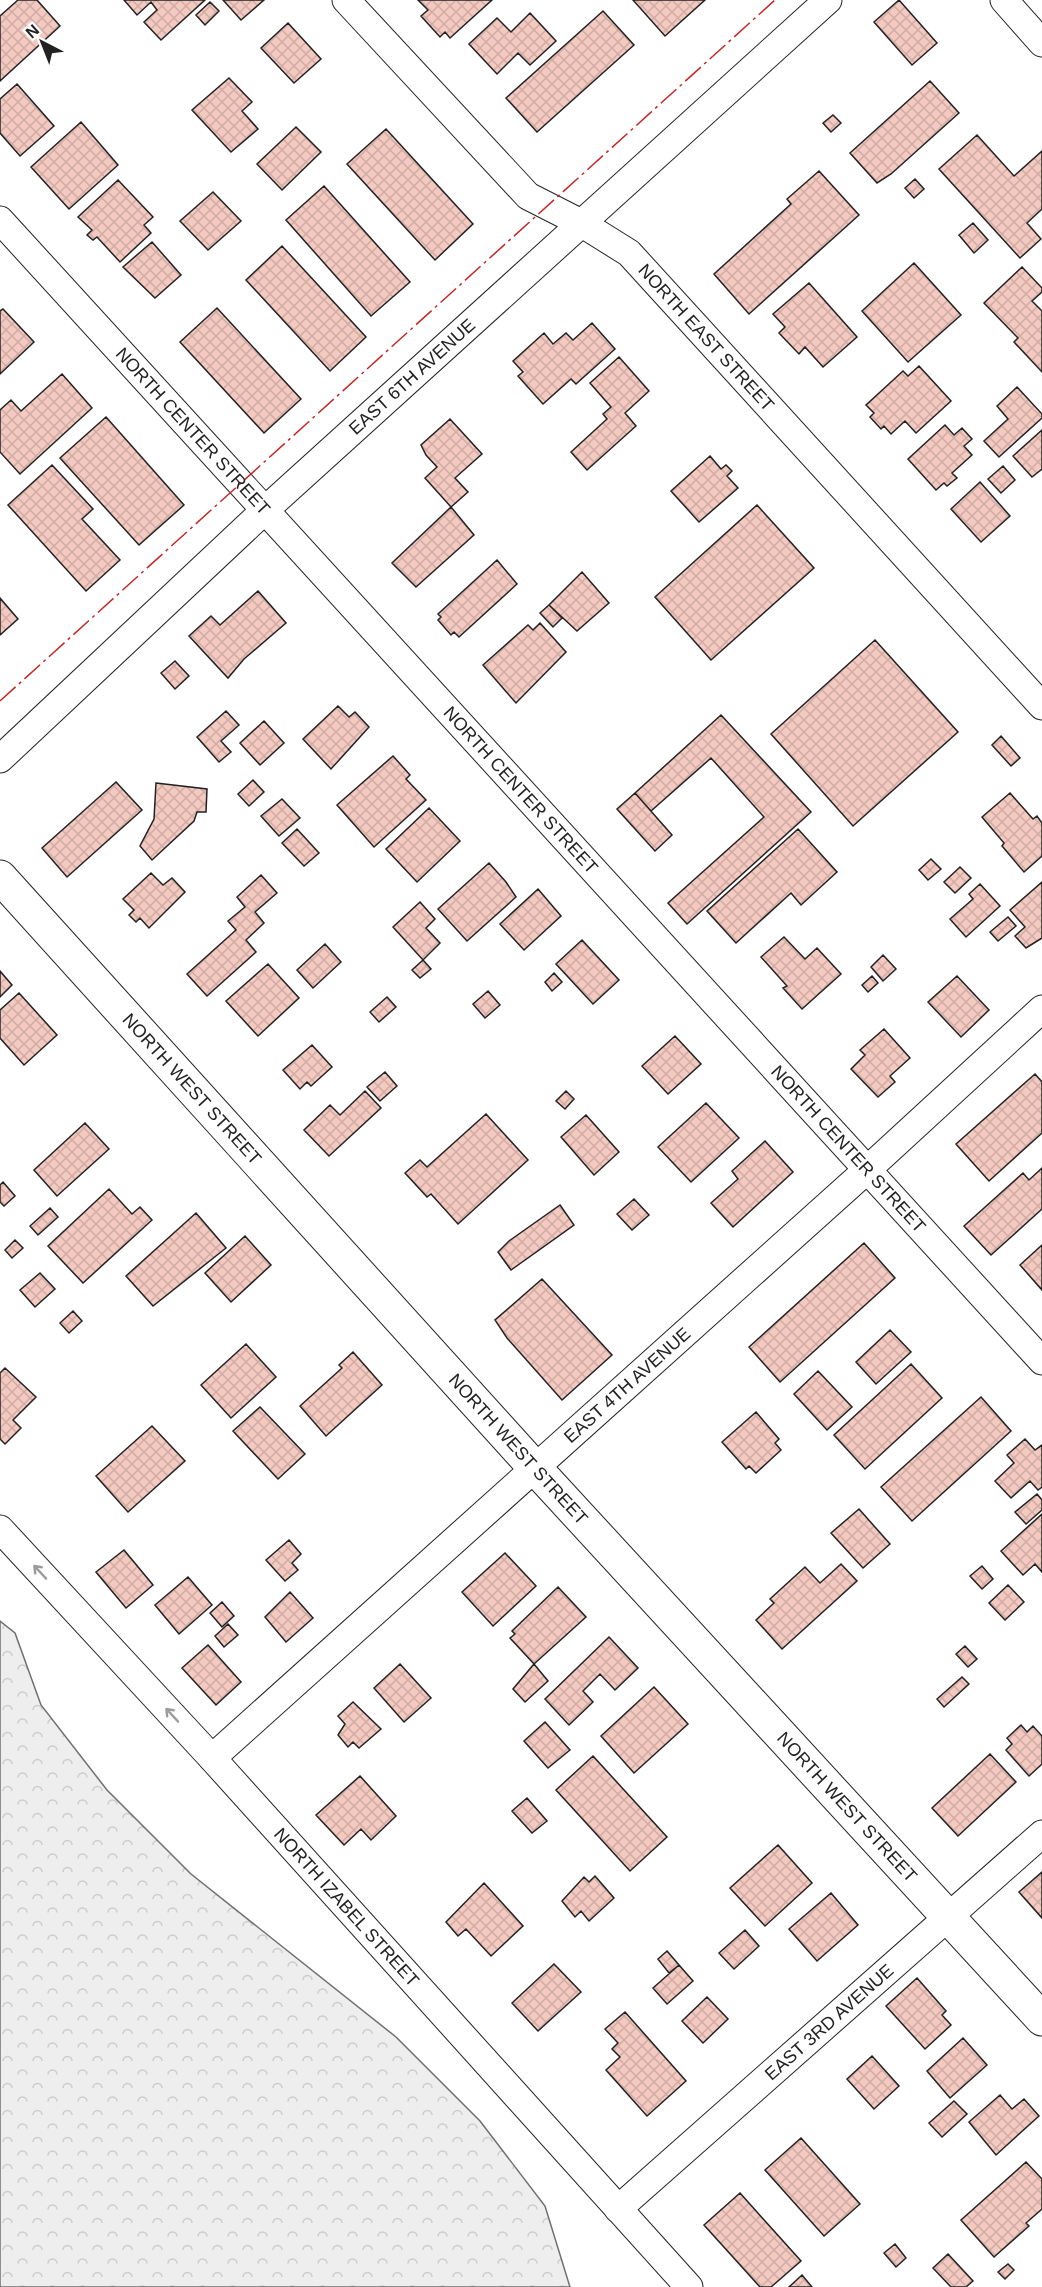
<svg xmlns="http://www.w3.org/2000/svg" width="1042" height="2287" viewBox="0 0 1042 2287" font-family="Arial,sans-serif">
<style>
.forest{fill:url(#forest-crowns);stroke:#6f6f6f;stroke-width:1.5}
.building{fill:url(#building-cross-hatch);stroke:#222;stroke-width:1.5}
.lines{fill:none;stroke-linecap:round;stroke-linejoin:round}
.minor-casing{stroke:#222;stroke-width:29}
.tertiary-casing{stroke:#222;stroke-width:35}
.minor{stroke:#fff;stroke-width:27}
.tertiary{stroke:#fff;stroke-width:33}
.power{stroke:#c62828;stroke-width:1.5;stroke-dasharray:21 4.5 3 4.5;stroke-linecap:butt}
.oneway{stroke:#9c9c9c}
.labels{text-anchor:middle;stroke-width:4.5;stroke-linejoin:round;paint-order:stroke}
.street-label{font-size:18px;fill:#222;stroke:#fff}
</style>
<defs>
<pattern id="forest-crowns" width="20" height="18" patternUnits="userSpaceOnUse" patternTransform="scale(1.5)"><rect width="20" height="18" fill="#eee"/><path d="M2 6a3 3 0 1 1 6 0M12 15a3 3 0 1 1 6 0" fill="none" stroke="#ccc"/></pattern>
<pattern id="building-cross-hatch" width="8" height="8" patternUnits="userSpaceOnUse" patternTransform="scale(1.5)"><rect width="8" height="8" fill="#f3c9c0"/><path d="M0 0l8 8M0 8l8-8" fill="none" stroke="#d0aca5"/></pattern>
</defs>
<rect width="100%" height="100%" fill="#fff"/>
<path class="forest" d="M 0,1621 L 15,1633 L 41,1705 L 107,1790 L 191,1874 L 396,2037 L 480,2121 L 545,2206 L 570,2287 L 0,2287 Z"/>
<path class="building" d="M 18,0 L 37,0 L 60,26 L 0,81 L 0,16 Z
M 124,0 L 205,0 L 161,40 L 144,22 L 157,10 L 151,2 L 137,15 Z
M 223,0 L 264,0 L 241,20 Z
M 418,0 L 492,0 L 450,38 L 445,32 L 440,37 L 421,16 L 428,10 Z
M 633,0 L 705,0 L 665,36 Z
M 899,0 L 937,43 L 912,65 L 874,22 Z
M 210,2 L 219,11 L 205,25 L 196,15 Z
M 603,11 L 634,45 L 537,132 L 506,98 Z
M 530,13 L 556,41 L 530,65 L 518,53 L 497,74 L 469,44 L 497,18 L 511,32 Z
M 288,23 L 321,59 L 294,83 L 261,48 Z
M 229,78 L 252,102 L 242,111 L 258,129 L 231,152 L 192,110 Z
M 930,81 L 959,113 L 891,174 L 877,183 L 850,153 Z
M 17,84 L 54,126 L 20,156 L 0,133 L 0,99 Z
M 833,115 L 841,123 L 831,132 L 823,123 Z
M 81,122 L 118,165 L 69,209 L 31,167 Z
M 296,127 L 321,152 L 282,190 L 257,164 Z
M 386,129 L 473,224 L 435,260 L 347,164 Z
M 977,135 L 1014,176 L 1042,151 L 1042,209 L 1027,223 L 1041,239 L 1020,258 L 939,169 Z
M 819,171 L 859,215 L 749,314 L 714,274 L 791,204 L 787,199 Z
M 915,179 L 924,189 L 914,198 L 905,188 Z
M 118,180 L 153,217 L 144,225 L 151,233 L 120,262 L 97,237 L 93,240 L 87,235 L 92,230 L 78,217 Z
M 324,186 L 410,282 L 371,316 L 286,220 Z
M 213,192 L 241,221 L 208,250 L 180,221 Z
M 973,223 L 988,240 L 974,253 L 959,235 Z
M 152,242 L 181,275 L 155,298 L 123,267 Z
M 282,246 L 366,337 L 330,371 L 246,280 Z
M 914,263 L 961,315 L 908,362 L 862,311 Z
M 1022,267 L 1042,288 L 1042,292 L 1032,301 L 1042,311 L 1042,372 L 1014,342 L 1018,338 L 984,303 Z
M 809,283 L 857,337 L 823,367 L 805,347 L 799,354 L 779,333 L 785,327 L 773,314 Z
M 217,308 L 301,399 L 264,433 L 180,342 Z
M 3,309 L 34,342 L 0,374 L 0,311 Z
M 592,323 L 615,349 L 576,384 L 571,379 L 543,404 L 518,376 L 523,372 L 513,361 L 544,333 L 553,344 L 566,333 L 573,340 Z
M 619,357 L 649,391 L 625,413 L 636,426 L 587,470 L 571,452 L 607,419 L 603,414 L 611,407 L 590,383 Z
M 919,366 L 951,401 L 916,433 L 905,421 L 891,434 L 884,426 L 881,429 L 870,417 L 874,413 L 866,405 L 903,371 L 908,376 Z
M 62,374 L 92,408 L 20,474 L 0,452 L 0,410 L 11,400 L 21,411 Z
M 1017,387 L 1042,414 L 1042,418 L 999,457 L 984,441 L 1008,419 L 997,406 Z
M 106,417 L 184,505 L 139,545 L 60,458 Z
M 450,419 L 482,454 L 455,478 L 468,492 L 451,507 L 425,478 L 437,467 L 426,455 L 421,445 Z
M 945,425 L 954,435 L 962,428 L 972,439 L 964,446 L 972,455 L 952,473 L 957,478 L 947,486 L 944,483 L 936,490 L 908,459 Z
M 1042,430 L 1042,469 L 1032,477 L 1013,456 Z
M 710,456 L 721,469 L 726,465 L 732,471 L 727,476 L 738,488 L 699,522 L 671,491 Z
M 52,465 L 93,509 L 82,519 L 120,560 L 86,591 L 8,505 Z
M 1003,466 L 1015,480 L 1001,493 L 988,479 Z
M 980,482 L 1010,516 L 981,542 L 951,509 Z
M 757,505 L 814,568 L 711,660 L 655,597 Z
M 451,507 L 474,535 L 416,587 L 392,563 Z
M 497,560 L 517,584 L 459,637 L 454,632 L 451,635 L 438,620 L 441,617 L 438,614 Z
M 582,572 L 609,603 L 577,631 L 549,605 Z
M 258,591 L 286,623 L 244,659 L 228,678 L 189,636 L 211,616 L 220,625 Z
M 0,598 L 18,619 L 0,635 Z
M 549,605 L 562,618 L 553,627 L 540,613 Z
M 540,623 L 566,652 L 516,703 L 483,665 L 528,625 L 533,630 Z
M 875,640 L 958,732 L 853,826 L 771,734 Z
M 175,661 L 189,676 L 175,689 L 161,673 Z
M 338,706 L 349,717 L 355,712 L 369,727 L 331,769 L 303,739 Z
M 226,711 L 239,725 L 221,741 L 231,752 L 219,762 L 197,737 Z
M 721,715 L 811,812 L 687,924 L 668,903 L 764,817 L 711,758 L 651,811 L 635,793 Z
M 264,721 L 284,743 L 260,765 L 240,743 Z
M 1001,736 L 1020,758 L 1011,766 L 992,745 Z
M 393,756 L 410,775 L 406,779 L 426,800 L 374,847 L 337,805 Z
M 253,780 L 264,792 L 249,806 L 238,794 Z
M 116,782 L 142,810 L 67,877 L 42,848 Z
M 156,783 L 207,789 L 206,812 L 197,812 L 194,821 L 152,860 L 140,846 L 154,819 Z
M 635,793 L 672,835 L 655,851 L 617,809 Z
M 1010,793 L 1033,819 L 1037,816 L 1042,823 L 1042,856 L 1024,872 L 1002,846 L 1004,843 L 982,817 Z
M 282,799 L 300,818 L 279,836 L 261,816 Z
M 429,808 L 460,841 L 417,882 L 386,849 Z
M 297,829 L 319,853 L 304,866 L 282,843 Z
M 798,829 L 837,872 L 801,905 L 791,893 L 736,943 L 707,911 Z
M 931,859 L 941,869 L 928,880 L 919,870 Z
M 489,863 L 506,882 L 516,897 L 467,941 L 438,909 Z
M 960,867 L 971,878 L 955,893 L 944,882 Z
M 151,873 L 163,885 L 172,878 L 185,892 L 149,928 L 140,918 L 136,922 L 129,915 L 134,910 L 123,899 Z
M 261,875 L 277,893 L 255,912 L 264,923 L 246,940 L 256,952 L 207,996 L 187,974 L 236,930 L 228,921 L 245,907 L 237,897 Z
M 1042,882 L 1042,938 L 1026,948 L 1015,936 L 1025,927 L 1010,910 Z
M 980,884 L 1000,906 L 966,937 L 950,919 L 973,899 L 969,894 Z
M 538,889 L 561,916 L 524,950 L 500,924 Z
M 420,902 L 435,919 L 426,928 L 440,943 L 423,960 L 393,927 Z
M 1008,917 L 1016,926 L 998,941 L 990,932 Z
M 784,937 L 805,959 L 817,948 L 841,974 L 802,1009 L 783,988 L 787,986 L 761,957 Z
M 582,940 L 619,980 L 593,1004 L 556,964 Z
M 325,944 L 341,962 L 313,988 L 297,970 Z
M 883,955 L 896,969 L 883,981 L 871,967 Z
M 423,960 L 431,969 L 420,978 L 412,970 Z
M 268,964 L 299,998 L 258,1036 L 226,1001 Z
M 0,971 L 12,985 L 0,997 Z
M 554,973 L 562,982 L 552,991 L 545,982 Z
M 872,976 L 878,983 L 868,992 L 862,985 Z
M 957,976 L 989,1010 L 961,1037 L 928,1002 Z
M 488,991 L 500,1005 L 485,1018 L 473,1004 Z
M 19,993 L 57,1035 L 24,1065 L 0,1038 L 0,1010 Z
M 387,997 L 396,1007 L 379,1022 L 370,1012 Z
M 884,1029 L 910,1058 L 890,1076 L 895,1082 L 878,1097 L 851,1069 L 865,1055 L 860,1050 Z
M 675,1036 L 701,1064 L 668,1094 L 642,1066 Z
M 312,1045 L 332,1067 L 311,1086 L 307,1082 L 300,1089 L 283,1070 Z
M 385,1072 L 397,1086 L 380,1101 L 367,1087 Z
M 1035,1074 L 1042,1082 L 1042,1133 L 989,1181 L 956,1144 Z
M 365,1091 L 381,1108 L 329,1156 L 304,1130 L 330,1105 L 340,1115 Z
M 566,1091 L 574,1099 L 565,1109 L 556,1101 Z
M 706,1103 L 739,1138 L 691,1182 L 658,1147 Z
M 486,1114 L 528,1160 L 458,1224 L 431,1194 L 427,1197 L 405,1173 L 420,1160 L 427,1167 Z
M 586,1115 L 619,1152 L 594,1175 L 561,1137 Z
M 85,1123 L 109,1149 L 57,1196 L 34,1170 Z
M 765,1141 L 793,1172 L 733,1227 L 711,1203 L 738,1179 L 732,1171 Z
M 1042,1168 L 1042,1209 L 991,1255 L 964,1226 L 1023,1173 L 1029,1180 Z
M 3,1182 L 15,1196 L 4,1206 L 0,1202 L 0,1185 Z
M 109,1189 L 132,1214 L 140,1207 L 152,1220 L 83,1283 L 48,1246 Z
M 634,1199 L 649,1215 L 632,1230 L 617,1214 Z
M 560,1205 L 574,1225 L 511,1270 L 498,1252 L 509,1241 Z
M 50,1208 L 58,1217 L 38,1235 L 30,1226 Z
M 196,1213 L 226,1248 L 153,1306 L 126,1276 Z
M 245,1236 L 271,1265 L 231,1302 L 205,1273 Z
M 15,1240 L 23,1248 L 12,1258 L 5,1250 Z
M 864,1243 L 895,1278 L 780,1382 L 749,1347 Z
M 1042,1245 L 1042,1290 L 1020,1265 Z
M 40,1273 L 55,1289 L 35,1307 L 20,1290 Z
M 542,1279 L 612,1355 L 562,1400 L 507,1338 L 495,1320 Z
M 73,1311 L 82,1321 L 69,1333 L 60,1323 Z
M 890,1330 L 911,1352 L 876,1384 L 856,1362 Z
M 246,1344 L 276,1377 L 231,1418 L 201,1385 Z
M 353,1352 L 382,1385 L 326,1436 L 300,1406 L 342,1368 L 339,1365 Z
M 911,1364 L 942,1398 L 865,1469 L 834,1435 Z
M 5,1368 L 36,1397 L 13,1420 L 21,1428 L 5,1444 L 0,1439 L 0,1373 Z
M 818,1371 L 852,1407 L 827,1430 L 794,1394 Z
M 981,1397 L 1011,1431 L 912,1521 L 881,1487 Z
M 260,1407 L 305,1454 L 278,1479 L 233,1431 Z
M 756,1412 L 779,1439 L 775,1443 L 781,1450 L 756,1473 L 749,1466 L 746,1469 L 722,1442 Z
M 152,1426 L 185,1461 L 128,1512 L 96,1476 Z
M 1025,1439 L 1035,1450 L 1042,1445 L 1042,1487 L 1038,1490 L 1030,1481 L 1011,1498 L 995,1481 L 1014,1463 L 1007,1455 Z
M 1037,1494 L 1042,1500 L 1042,1510 L 1026,1524 L 1015,1512 Z
M 859,1509 L 890,1544 L 863,1568 L 831,1533 Z
M 1042,1514 L 1042,1572 L 1035,1564 L 1023,1575 L 1001,1551 Z
M 289,1540 L 301,1554 L 292,1563 L 298,1570 L 285,1581 L 266,1560 Z
M 124,1550 L 153,1585 L 126,1608 L 96,1572 Z
M 505,1553 L 536,1586 L 493,1626 L 462,1592 Z
M 841,1564 L 857,1581 L 782,1649 L 756,1620 L 774,1603 L 770,1599 L 805,1567 L 820,1583 Z
M 982,1566 L 993,1579 L 982,1589 L 970,1576 Z
M 188,1577 L 212,1605 L 179,1634 L 155,1605 Z
M 1008,1585 L 1024,1602 L 1005,1620 L 989,1603 Z
M 558,1587 L 586,1617 L 534,1664 L 510,1638 L 515,1634 L 512,1631 Z
M 290,1592 L 313,1618 L 286,1642 L 265,1617 Z
M 222,1602 L 234,1616 L 222,1627 L 210,1613 Z
M 228,1624 L 238,1635 L 224,1647 L 215,1636 Z
M 609,1637 L 638,1668 L 615,1690 L 600,1674 L 583,1691 L 593,1702 L 569,1725 L 545,1699 Z
M 208,1645 L 241,1682 L 216,1705 L 182,1668 Z
M 965,1646 L 977,1659 L 968,1667 L 956,1654 Z
M 400,1664 L 431,1698 L 404,1722 L 374,1688 Z
M 534,1664 L 548,1681 L 525,1702 L 513,1689 Z
M 962,1677 L 969,1684 L 944,1707 L 937,1699 Z
M 654,1687 L 688,1724 L 634,1773 L 601,1736 Z
M 353,1702 L 381,1729 L 359,1748 L 353,1742 L 348,1747 L 338,1735 L 345,1724 L 338,1716 Z
M 545,1722 L 570,1750 L 548,1768 L 524,1741 Z
M 1021,1725 L 1027,1732 L 1033,1726 L 1042,1736 L 1042,1764 L 1029,1776 L 1006,1750 L 1012,1744 L 1007,1738 Z
M 990,1754 L 1016,1782 L 958,1836 L 932,1808 Z
M 593,1756 L 667,1837 L 630,1871 L 556,1790 Z
M 360,1776 L 396,1816 L 371,1840 L 361,1829 L 344,1845 L 316,1815 Z
M 527,1798 L 547,1821 L 532,1833 L 512,1811 Z
M 778,1845 L 812,1883 L 765,1926 L 730,1888 Z
M 1042,1872 L 1042,1918 L 1019,1892 Z
M 595,1876 L 614,1898 L 589,1921 L 581,1911 L 575,1917 L 562,1901 L 584,1877 L 589,1882 Z
M 484,1883 L 523,1926 L 491,1956 L 466,1929 L 458,1936 L 446,1922 Z
M 831,1893 L 858,1925 L 817,1961 L 789,1929 Z
M 745,1930 L 759,1946 L 734,1969 L 719,1953 Z
M 667,1951 L 679,1965 L 669,1973 L 658,1959 Z
M 554,1964 L 581,1992 L 538,2031 L 512,2003 Z
M 679,1965 L 693,1981 L 667,2004 L 653,1988 Z
M 917,1978 L 946,2011 L 942,2015 L 951,2025 L 925,2049 L 886,2006 Z
M 707,1997 L 728,2019 L 703,2043 L 682,2021 Z
M 625,2012 L 686,2081 L 647,2116 L 606,2070 L 620,2057 L 612,2049 L 618,2043 L 605,2029 Z
M 963,2038 L 987,2065 L 950,2098 L 927,2071 Z
M 872,2056 L 899,2086 L 874,2109 L 847,2079 Z
M 1000,2095 L 1012,2109 L 1024,2099 L 1039,2116 L 996,2155 L 969,2122 Z
M 954,2101 L 967,2114 L 942,2137 L 929,2123 Z
M 801,2138 L 860,2204 L 824,2236 L 765,2170 Z
M 1026,2162 L 1042,2179 L 1042,2209 L 1026,2223 L 1029,2226 L 994,2257 L 961,2220 Z
M 740,2193 L 801,2261 L 771,2287 L 760,2287 L 704,2225 Z
M 895,2244 L 906,2258 L 896,2267 L 884,2253 Z
M 948,2254 L 973,2281 L 966,2287 L 951,2287 L 933,2268 Z
M 1008,2264 L 1014,2270 L 1005,2279 L 998,2272 Z
M 802,2275 L 812,2287 L 789,2287 Z"/>
<g class="lines">
<defs>
<g id="minor">
<path id="s1" d="M 346,0 L 528,196 L 581,223 L 629,253 L 1042,706"/>
<path d="M 1004,0 L 1042,43"/>
<path id="s2" d="M 0,220 L 1042,1361"/>
<path id="s3" d="M 0,759 L 264,511 L 828,0"/>
<path id="s4" d="M 0,1529 L 212,1758 L 689,2287"/>
<path id="s5" d="M 212,1758 L 868,1169 L 1042,1009"/>
<path id="s6" d="M 618,2209 L 1042,1834"/>
</g>
<g id="tertiary">
<path id="s7" d="M 0,877 L 535,1468 L 1042,2019"/>
</g>
</defs>
<use href="#minor" class="minor-casing"/>
<use href="#tertiary" class="tertiary-casing"/>
<use href="#minor" class="minor"/>
<use href="#tertiary" class="tertiary"/>
<path class="power" d="M 0,701 L 775,0"/>
</g>
<defs><path id="oneway-shaft" d="M-6 0H5M1.5-3L5.5 0L1.5 3" fill="none" stroke-width="1.6" stroke-linecap="round" stroke-linejoin="round" transform="scale(1.5)"/></defs>
<g class="oneway">
<use href="#oneway-shaft" transform="translate(40 1572) rotate(-133)"/>
<use href="#oneway-shaft" transform="translate(172 1715) rotate(-133)"/>
</g>
<g class="labels">
<g class="street-label">
<text dy="6" stroke="none"><textPath href="#s1" startOffset="498">NORTH EAST STREET</textPath></text>
<text dy="6" stroke="none"><textPath href="#s3" startOffset="562">EAST 6TH AVENUE</textPath></text>
<text dy="6" stroke="none"><textPath href="#s2" startOffset="286">NORTH CENTER STREET</textPath></text>
<text dy="6" stroke="none"><textPath href="#s2" startOffset="772">NORTH CENTER STREET</textPath></text>
<text dy="6" stroke="none"><textPath href="#s7" startOffset="286">NORTH WEST STREET</textPath></text>
<text dy="6" stroke="none"><textPath href="#s2" startOffset="1258">NORTH CENTER STREET</textPath></text>
<text dy="6" stroke="none"><textPath href="#s5" startOffset="558">EAST 4TH AVENUE</textPath></text>
<text dy="6" stroke="none"><textPath href="#s7" startOffset="772">NORTH WEST STREET</textPath></text>
<text dy="6" stroke="none"><textPath href="#s7" startOffset="1258">NORTH WEST STREET</textPath></text>
<text dy="6" stroke="none"><textPath href="#s4" startOffset="513">NORTH IZABEL STREET</textPath></text>
<text dy="6" stroke="none"><textPath href="#s6" startOffset="282">EAST 3RD AVENUE</textPath></text>
</g>
</g>
<g transform="translate(42 42) rotate(318)" stroke="#ffffff" stroke-width="4.5" paint-order="stroke">
<path d="M0-4.5L10 22L0 15L-10 22Z" fill="#222222"/>
<text y="-9" font-size="16" font-weight="bold" text-anchor="middle" fill="#222222">N</text>
</g>
</svg>
